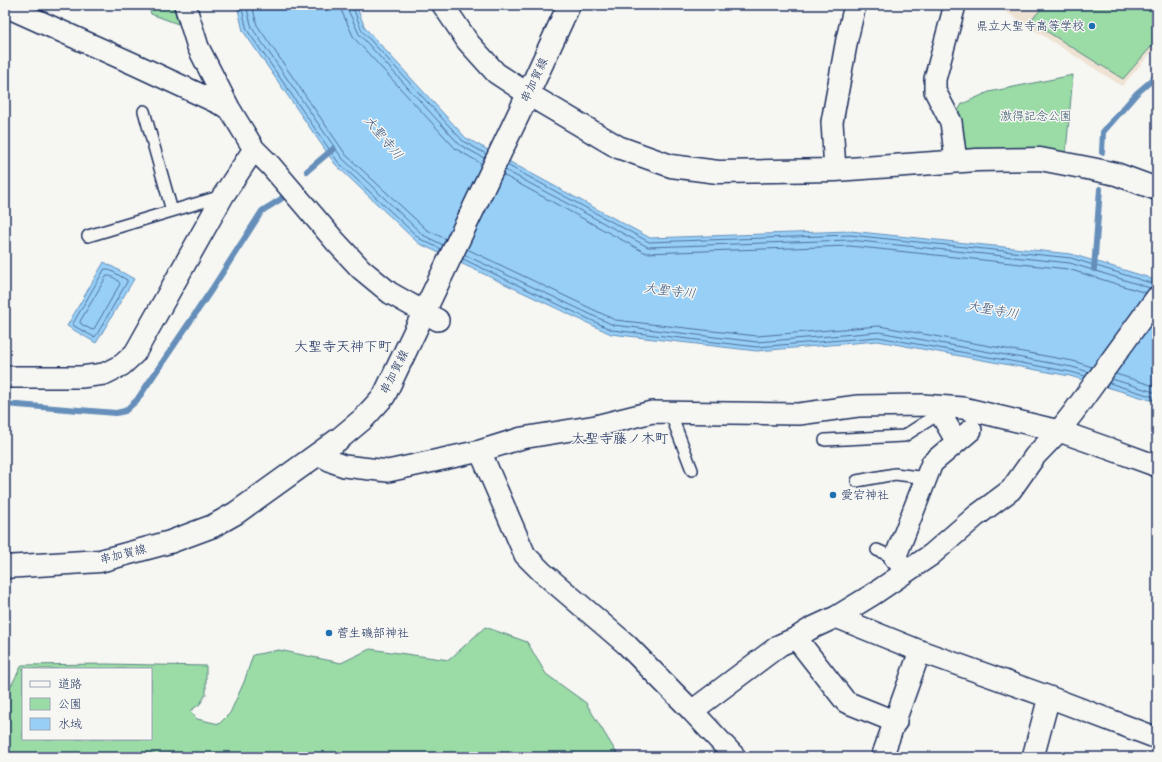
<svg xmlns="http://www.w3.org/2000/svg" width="1162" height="762" viewBox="0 0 1162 762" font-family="'Playpen Sans','Klee One',sans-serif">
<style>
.built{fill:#eee2d3}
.green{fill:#9adba6;stroke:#5a8582;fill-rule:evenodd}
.water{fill:#97cff7;stroke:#658fba}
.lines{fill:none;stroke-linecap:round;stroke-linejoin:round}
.shore{stroke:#4d6f9b;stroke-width:1}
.stream{stroke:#658fba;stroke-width:6}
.service-casing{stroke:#1b2f5e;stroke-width:14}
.minor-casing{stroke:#1b2f5e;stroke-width:24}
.tertiary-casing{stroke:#1b2f5e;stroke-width:25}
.secondary-casing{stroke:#1b2f5e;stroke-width:25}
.service{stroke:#f6f6f2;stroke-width:11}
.minor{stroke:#f6f6f2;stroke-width:21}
.tertiary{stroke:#f6f6f2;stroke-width:22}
.secondary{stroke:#f6f6f2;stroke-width:22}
.poi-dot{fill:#1f6fb2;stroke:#f6f6f2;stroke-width:1.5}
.labels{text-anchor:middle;stroke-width:3;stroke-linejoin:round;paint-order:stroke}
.poi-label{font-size:12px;fill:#1b2f5e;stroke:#f6f6f2;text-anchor:start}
.street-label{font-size:12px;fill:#1b2f5e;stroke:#f6f6f2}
.park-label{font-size:12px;fill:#3b5a70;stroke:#f6f6f2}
.water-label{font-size:13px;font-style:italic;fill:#3a5784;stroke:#f6f6f2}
.quarter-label{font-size:14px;fill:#1b2f5e;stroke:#f6f6f2}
</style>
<rect width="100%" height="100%" fill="#f6f6f2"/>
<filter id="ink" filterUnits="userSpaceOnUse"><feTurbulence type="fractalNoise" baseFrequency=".025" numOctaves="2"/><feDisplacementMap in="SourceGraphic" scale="8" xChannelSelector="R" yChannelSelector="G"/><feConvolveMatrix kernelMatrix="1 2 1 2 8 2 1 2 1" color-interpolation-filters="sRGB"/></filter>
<g filter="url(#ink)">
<path class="built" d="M 995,5 L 1157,5 L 1157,46 L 1122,86 Z"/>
<path class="green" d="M 148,5 L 173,5 L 178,24 L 151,14 Z
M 1045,5 L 1157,5 L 1157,40 L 1123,79 L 1030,21 Z
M 1073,75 L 1066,152 L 1015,148 L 962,149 L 956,114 L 962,104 L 989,92 Z
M 485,627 L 527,642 L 546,674 L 586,703 L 616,752 L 621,757 L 5,757 L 5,697 L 22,665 L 107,664 L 206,666 L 206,694 L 200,704 L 190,711 L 197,719 L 219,724 L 230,713 L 244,682 L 253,655 L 279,650 L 341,663 L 370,649 L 449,660 ZM 23,669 L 151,669 L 151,739 L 23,739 Z"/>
<path class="water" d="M 237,5 L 356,5 L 365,28 L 466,138 L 650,238 L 850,231 L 1071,254 L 1147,277 L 1157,282 L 1157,402 L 1070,376 L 878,341 L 757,351 L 611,334 L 418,243 L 335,164 L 243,31 Z
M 104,262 L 134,279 L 96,343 L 67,326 Z"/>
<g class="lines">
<path class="shore" d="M 241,5 L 247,30 L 338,162 L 420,239 L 441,249
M 246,5 L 252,28 L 342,158 L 423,235 L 443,245
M 252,5 L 257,25 L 346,155 L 427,230 L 446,239
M 341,5 L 342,12 L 354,38 L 456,149 L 482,164
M 347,5 L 348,10 L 359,34 L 460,145 L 484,158
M 352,5 L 362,31 L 463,141 L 486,154
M 507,165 L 649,242 L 850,235 L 1071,258 L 1157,285
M 505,170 L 648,247 L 850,240 L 1070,263 L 1150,288
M 503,175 L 646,253 L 850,246 L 1068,269 L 1146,293
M 467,249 L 615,320 L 757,336 L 879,326 L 1073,361 L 1092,367
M 465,255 L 613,325 L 757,342 L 879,332 L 1072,367 L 1089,372
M 463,259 L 612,330 L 757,347 L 878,337 L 1071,372 L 1085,376
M 105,269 L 108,269 L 127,280 L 127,282 L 96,336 L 94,337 L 74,326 L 73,324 Z
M 107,276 C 111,275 119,280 120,284 L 94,329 L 92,330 L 81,324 L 80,322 Z
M 1116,374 L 1157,387
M 1112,379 L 1157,393
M 1109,383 L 1157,398"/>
<path class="stream" d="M 1102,152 L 1103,132 L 1137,93 L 1157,76
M 307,171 L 333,149
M 1094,269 L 1100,189
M 5,404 L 116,413 L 125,411 L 137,400 L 212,289 L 262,211 L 281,199 L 286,193"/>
<defs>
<path id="service" d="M 144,111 L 172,211
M 88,236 L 222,196
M 670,412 L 692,470
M 825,440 L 904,436 L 940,413
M 857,481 L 895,474 L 926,478
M 877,550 L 895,558"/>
<path id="minor" d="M 185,5 L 198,47 L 229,108 L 254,149 L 271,166 L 335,241 L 361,269 L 390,293 L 438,320
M 443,5 L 468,42 L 496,73 L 528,94
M 955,5 L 935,79 L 935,91 L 951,122 L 956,161
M 5,6 L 134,64 L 229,108
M 835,170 L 832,122 L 847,39 L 855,5
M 5,377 L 81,377 L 104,374 L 122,365 L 135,353 L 223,196 L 254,149
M 939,407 L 940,413 L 957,442
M 480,451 L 525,555 L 542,572 L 626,644 L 692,711 L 735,757
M 318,454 L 333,462 L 344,466 L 388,471 L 480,451 L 522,438 L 596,426 L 652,412 L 799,414 L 858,406 L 922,405 L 963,408 L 1059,431 L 1113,450 L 1157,466
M 907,571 L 895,558 L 932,463 L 971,430
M 836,617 L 920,651 L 1049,697 L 1157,738
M 796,638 L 846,702 L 896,722
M 692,711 L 780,645 L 796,638 L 810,629 L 836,617 L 872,595 L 931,555 L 976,516 L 1011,490 L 1035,456 L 1059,431 L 1073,413 L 1157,297
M 882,757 L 920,651
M 1033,757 L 1049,697"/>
<path id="tertiary" d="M 528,94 L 618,147 L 671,166 L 718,172 L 835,170 L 977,160 L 1040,159 L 1092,169 L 1116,174 L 1157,189"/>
<path id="secondary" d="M 5,567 L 100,561 L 170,542 L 213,526 L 236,513 L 339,439 L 363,419 L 384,396 L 522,107 L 569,5"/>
</defs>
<use href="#service" class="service-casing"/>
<use href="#minor" class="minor-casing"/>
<use href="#tertiary" class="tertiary-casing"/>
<use href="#secondary" class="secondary-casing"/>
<use href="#service" class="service"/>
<use href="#minor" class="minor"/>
<use href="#tertiary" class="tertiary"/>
<use href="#secondary" class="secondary"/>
</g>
</g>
<g class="poi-dot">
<circle cx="1092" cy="26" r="4"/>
<circle cx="833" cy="495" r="4"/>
<circle cx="329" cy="633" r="4"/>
</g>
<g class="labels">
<g class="poi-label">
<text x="1084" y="30" text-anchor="end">県立大聖寺高等学校</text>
<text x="841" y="499">愛宕神社</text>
<text x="337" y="637">菅生磯部神社</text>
</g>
<g class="street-label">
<text transform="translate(534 80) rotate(-65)" y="4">串加賀線</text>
<text transform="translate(394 372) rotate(-63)" y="4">串加賀線</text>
<text transform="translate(123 554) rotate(-14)" y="4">串加賀線</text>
</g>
<g class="park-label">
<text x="1036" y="120">激得記念公園</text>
</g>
<g class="water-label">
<text transform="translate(384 137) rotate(50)" y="5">大聖寺川</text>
<text transform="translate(670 290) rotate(7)" y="5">大聖寺川</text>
<text transform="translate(993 309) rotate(10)" y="5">大聖寺川</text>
</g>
<g class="quarter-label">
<text x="343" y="351">大聖寺天神下町</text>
<text x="620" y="443">大聖寺藤ノ木町</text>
</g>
</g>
<rect width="1162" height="762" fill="none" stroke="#f6f6f2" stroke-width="20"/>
<rect x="10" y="10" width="1142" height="742" fill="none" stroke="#1b2f5e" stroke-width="1.5" filter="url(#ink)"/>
<rect x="22" y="668" width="130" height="72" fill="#f6f6f2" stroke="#9ea6b7"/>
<rect x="30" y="681" width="20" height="6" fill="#f6f6f2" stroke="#9ea6b7"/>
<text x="58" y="688" font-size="12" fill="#1b2f5e">道路</text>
<rect x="30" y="698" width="20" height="12" fill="#9adba6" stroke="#9ea6b7"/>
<text x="58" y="708" font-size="12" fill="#1b2f5e">公園</text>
<rect x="30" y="718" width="20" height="12" fill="#97cff7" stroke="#9ea6b7"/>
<text x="58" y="728" font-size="12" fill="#1b2f5e">水域</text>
</svg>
